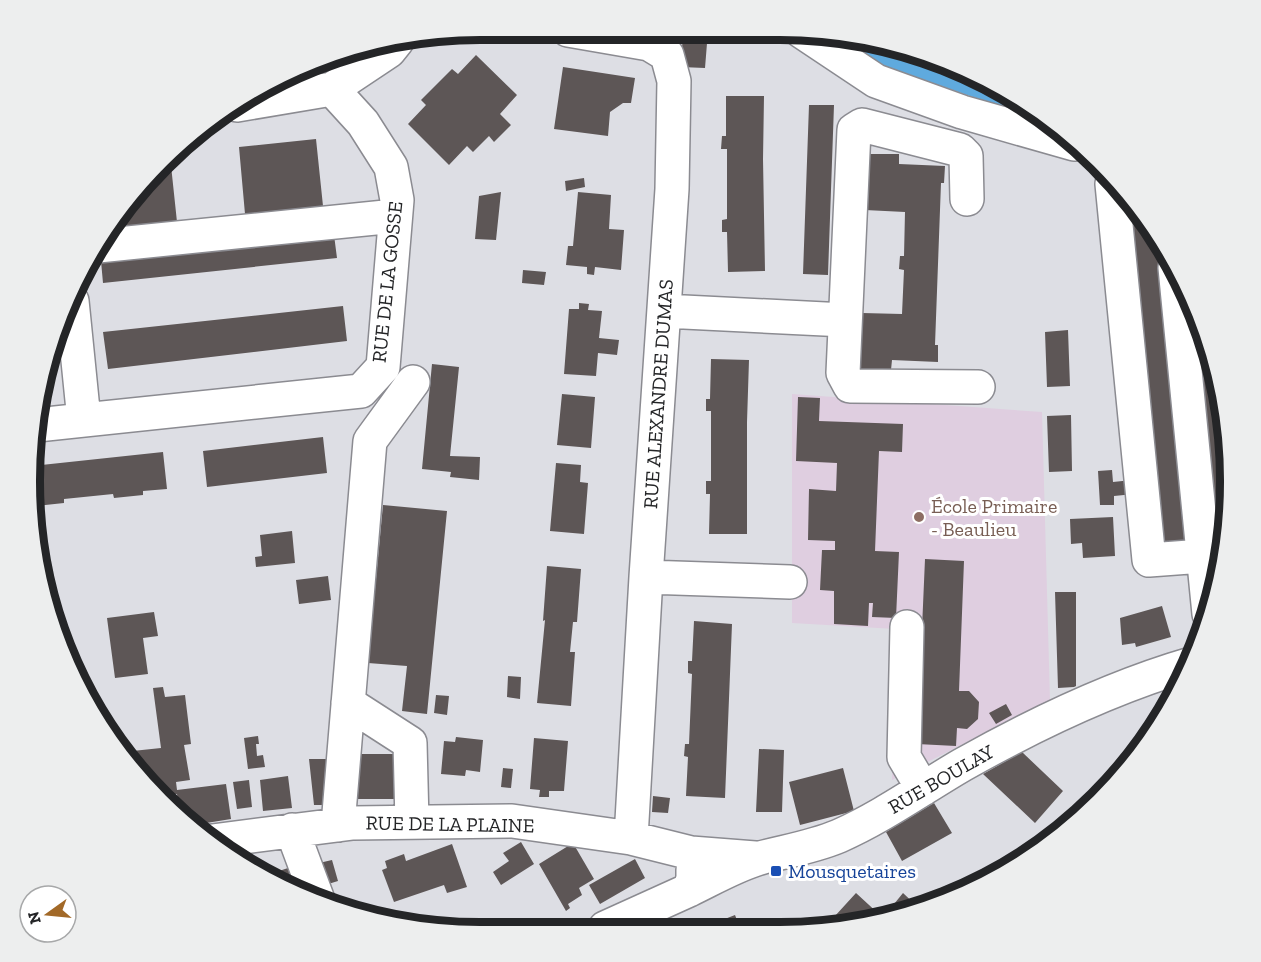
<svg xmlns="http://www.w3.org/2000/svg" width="1261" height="962" viewBox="0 0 1261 962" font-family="'Zilla Slab',serif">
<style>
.education{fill:#dfcee0}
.water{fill:#5faade}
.building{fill:#5d5656}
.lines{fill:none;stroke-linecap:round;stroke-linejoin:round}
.minor-casing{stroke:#8b8b91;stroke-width:36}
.minor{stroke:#fff;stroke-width:33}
.education-dot{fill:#8d6e63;stroke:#fff;stroke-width:2}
.transit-dot{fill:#1a4fb4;stroke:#fff;stroke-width:2}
.labels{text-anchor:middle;stroke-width:6;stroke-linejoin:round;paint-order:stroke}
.street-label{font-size:20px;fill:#242527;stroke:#fff}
.education-label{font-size:20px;fill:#785e54;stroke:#fff;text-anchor:start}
.transit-label{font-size:20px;fill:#164399;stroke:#fff;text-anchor:start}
.rim{fill:none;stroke:#242527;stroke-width:8}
</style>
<rect width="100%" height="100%" fill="#dddee4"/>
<path class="education" d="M 792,394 L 1042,412 L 1050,700 L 892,780 L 895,629 L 792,623 Z"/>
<path class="water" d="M 826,34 L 897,45 L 979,76 L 1043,116 L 1013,111 L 884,66 Z"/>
<path class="building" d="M 683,31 L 708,31 L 705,68 L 681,67 Z
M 476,55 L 517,95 L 500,114 L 511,125 L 494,142 L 489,136 L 473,152 L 467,146 L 449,165 L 408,124 L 426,105 L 421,100 L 452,69 L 458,74 Z
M 563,67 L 635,78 L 631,103 L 623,103 L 610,112 L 608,136 L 554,129 Z
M 726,96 L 764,96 L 763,159 L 765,271 L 728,272 L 727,232 L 722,232 L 722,220 L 727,219 L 727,149 L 721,149 L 722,136 L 726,136 Z
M 809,105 L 834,105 L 828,275 L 803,274 Z
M 316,139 L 323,206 L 245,214 L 239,147 Z
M 867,154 L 899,154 L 899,164 L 945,166 L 944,183 L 941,183 L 935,345 L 938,345 L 938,362 L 892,360 L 891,370 L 860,369 L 862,313 L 902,314 L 904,270 L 899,269 L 900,256 L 904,256 L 905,212 L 865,210 Z
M 170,156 L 177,222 L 111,229 L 162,163 Z
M 584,178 L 585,187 L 566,191 L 565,181 Z
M 501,192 L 496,240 L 475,239 L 479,196 Z
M 578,192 L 611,195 L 609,229 L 624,230 L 621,270 L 595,267 L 594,275 L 587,274 L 587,267 L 566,265 L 568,246 L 573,246 Z
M 1120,193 L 1155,231 L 1160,239 L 1191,547 L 1155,550 Z
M 334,235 L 337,258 L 103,283 L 101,261 Z
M 523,270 L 546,272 L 544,285 L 522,283 Z
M 1185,286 L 1197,309 L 1222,393 L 1231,481 L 1222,569 L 1216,590 Z
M 579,303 L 589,304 L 588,310 L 602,311 L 599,338 L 619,340 L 617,355 L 598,353 L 596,376 L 564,374 L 569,309 L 579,309 Z
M 343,306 L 347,341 L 108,369 L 103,332 Z
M 1068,330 L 1070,386 L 1047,387 L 1045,332 Z
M 711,359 L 749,360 L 747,422 L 747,534 L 709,534 L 710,494 L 706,494 L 706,481 L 711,481 L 711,411 L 706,411 L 706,399 L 710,399 Z
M 432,364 L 459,367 L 450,456 L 480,457 L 479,480 L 450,477 L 451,472 L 422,469 Z
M 562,394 L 595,397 L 591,448 L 557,445 Z
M 798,397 L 820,398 L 819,421 L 903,424 L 902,452 L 879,451 L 875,551 L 899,552 L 896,618 L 872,617 L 873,603 L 869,603 L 868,626 L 834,624 L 834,591 L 820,590 L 822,550 L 835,550 L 835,541 L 808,540 L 809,489 L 836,491 L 837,463 L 796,461 Z
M 1071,415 L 1072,471 L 1049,472 L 1047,416 Z
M 323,437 L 327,473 L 207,487 L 203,451 Z
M 163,452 L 167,489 L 143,491 L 143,495 L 114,498 L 113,494 L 64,499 L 64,503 L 36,506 L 35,501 L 33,502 L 30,481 L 32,466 Z
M 556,463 L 581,465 L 580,482 L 588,483 L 584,534 L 550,531 Z
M 1112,470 L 1113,482 L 1132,480 L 1134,494 L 1114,496 L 1114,505 L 1100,505 L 1098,471 Z
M 383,505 L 447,511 L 427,714 L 402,711 L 407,666 L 368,663 Z
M 1113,517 L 1115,556 L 1083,558 L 1082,543 L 1071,544 L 1070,519 Z
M 292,531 L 295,563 L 256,567 L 255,557 L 262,556 L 260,535 Z
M 925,559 L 964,561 L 959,691 L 969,691 L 979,702 L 978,719 L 967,729 L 957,728 L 956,746 L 917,744 Z
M 547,566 L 581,569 L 577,622 L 573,622 L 570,652 L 575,652 L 571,706 L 537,703 L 545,620 L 543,621 Z
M 328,576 L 331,600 L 299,604 L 296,580 Z
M 1055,592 L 1076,592 L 1076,686 L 1074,687 L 1058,688 Z
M 1162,606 L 1171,637 L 1136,647 L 1135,643 L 1122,645 L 1120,618 Z
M 154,612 L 158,636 L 143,638 L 148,674 L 115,678 L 107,618 Z
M 694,621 L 732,624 L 725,798 L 686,796 L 688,757 L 684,756 L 685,744 L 689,744 L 692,674 L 688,673 L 688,661 L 692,661 Z
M 508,676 L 521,677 L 520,699 L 507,697 Z
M 163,687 L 165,697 L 185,695 L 191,744 L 184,745 L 190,780 L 176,782 L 177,790 L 226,784 L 231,819 L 194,825 L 188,821 L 180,815 L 177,794 L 160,797 L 123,752 L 161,748 L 153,688 Z
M 436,695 L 449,696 L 447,715 L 434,713 Z
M 1006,704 L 1012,715 L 996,724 L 989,713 Z
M 258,736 L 259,744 L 256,744 L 257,756 L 263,755 L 265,767 L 248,769 L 244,738 Z
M 456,737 L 483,740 L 480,772 L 466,770 L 465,776 L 441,774 L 444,741 L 455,742 Z
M 534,738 L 568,741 L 564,791 L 549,791 L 549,797 L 539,797 L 540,790 L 530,789 Z
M 759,749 L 784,750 L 782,812 L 756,812 Z
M 1022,752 L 1063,791 L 1035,823 L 983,774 Z
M 351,754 L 394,754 L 394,799 L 350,799 Z
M 309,759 L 334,759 L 328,805 L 314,805 Z
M 503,768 L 513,769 L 511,788 L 501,787 Z
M 843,768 L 854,811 L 800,825 L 789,782 Z
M 288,776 L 292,808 L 263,811 L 260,780 Z
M 249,780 L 252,807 L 237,809 L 233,782 Z
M 653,796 L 670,798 L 668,813 L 652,812 Z
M 934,803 L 952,833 L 902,861 L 886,832 Z
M 521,842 L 534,864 L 501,885 L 493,872 L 509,861 L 503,853 Z
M 573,843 L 594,879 L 579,888 L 582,895 L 568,904 L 570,908 L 566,911 L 539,864 Z
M 452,844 L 467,887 L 447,893 L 444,885 L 394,902 L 382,870 L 387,868 L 385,861 L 404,854 L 406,861 Z
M 635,859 L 645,878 L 600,904 L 589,885 Z
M 332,860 L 338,881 L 325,885 L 319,863 Z
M 294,866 L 305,886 L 294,890 L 267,875 Z
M 856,893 L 881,916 L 879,919 L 839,928 L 824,928 Z
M 903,893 L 920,909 L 897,915 L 890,909 Z
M 735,915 L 740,928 L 703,928 L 712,924 Z"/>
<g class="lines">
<defs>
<path id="minor" d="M 568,30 L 649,44 L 667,55 L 674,81 L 672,189 L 646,577 L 631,838
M 801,31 L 876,81 L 962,112 L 1074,144
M 237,105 L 332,89 L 389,51 L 397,41
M 1112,184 L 1149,560 L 1203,556
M 967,199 L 966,156 L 960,150 L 862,125 L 854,130 L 843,373 L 850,386 L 978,387
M 98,246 L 395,216
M 1175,268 L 1209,614
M 72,301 L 84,420 L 361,391 L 383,367 L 397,200 L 391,167 L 363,123 L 332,89
M 664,311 L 845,320
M 37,425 L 84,420
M 646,577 L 790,582
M 907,627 L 904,757 L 923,789
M 348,703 L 410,743 L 412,822
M 338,825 L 370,441 L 413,382
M 292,830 L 318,900
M 212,841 L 353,823 L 512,821 L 631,838 L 691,853 L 755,858
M 689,890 C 712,879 736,865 760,858 C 787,851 813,847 839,836 C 882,817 921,789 962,765 C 1033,725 1112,687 1191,664
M 605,928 L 689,890 L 693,879 L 693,870"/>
</defs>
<use href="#minor" class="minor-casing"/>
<use href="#minor" class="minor"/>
</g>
<circle class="education-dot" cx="919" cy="517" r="6"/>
<rect class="transit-dot" x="770" y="865" width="12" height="12" rx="3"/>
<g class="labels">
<g class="street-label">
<text transform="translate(387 282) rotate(-84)" y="7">RUE DE LA GOSSE</text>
<text transform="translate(658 394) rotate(-86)" y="7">RUE ALEXANDRE DUMAS</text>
<text transform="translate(941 779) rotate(-30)" y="7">RUE BOULAY</text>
<text transform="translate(450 824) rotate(1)" y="7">RUE DE LA PLAINE</text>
</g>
<g class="education-label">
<text x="931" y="513">École Primaire<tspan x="931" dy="23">- Beaulieu</tspan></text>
</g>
<g class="transit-label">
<text x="788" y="878">Mousquetaires</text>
</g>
</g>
<path d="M0 0H1261V962H0ZM480 40H780A440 440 0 0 1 1220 480V482A440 440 0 0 1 780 922H480A440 440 0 0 1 40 482V480A440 440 0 0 1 480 40Z" fill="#edeeee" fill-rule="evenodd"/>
<path class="rim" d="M480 40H780A440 440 0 0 1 1220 480V482A440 440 0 0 1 780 922H480A440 440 0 0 1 40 482V480A440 440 0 0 1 480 40Z"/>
<g transform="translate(48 914) rotate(255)"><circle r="28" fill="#ffffff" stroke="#a7a8a9" stroke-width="1.5"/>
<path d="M0-4.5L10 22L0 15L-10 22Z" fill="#a26928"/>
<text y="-9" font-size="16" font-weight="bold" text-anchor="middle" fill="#242527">N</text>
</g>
</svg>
